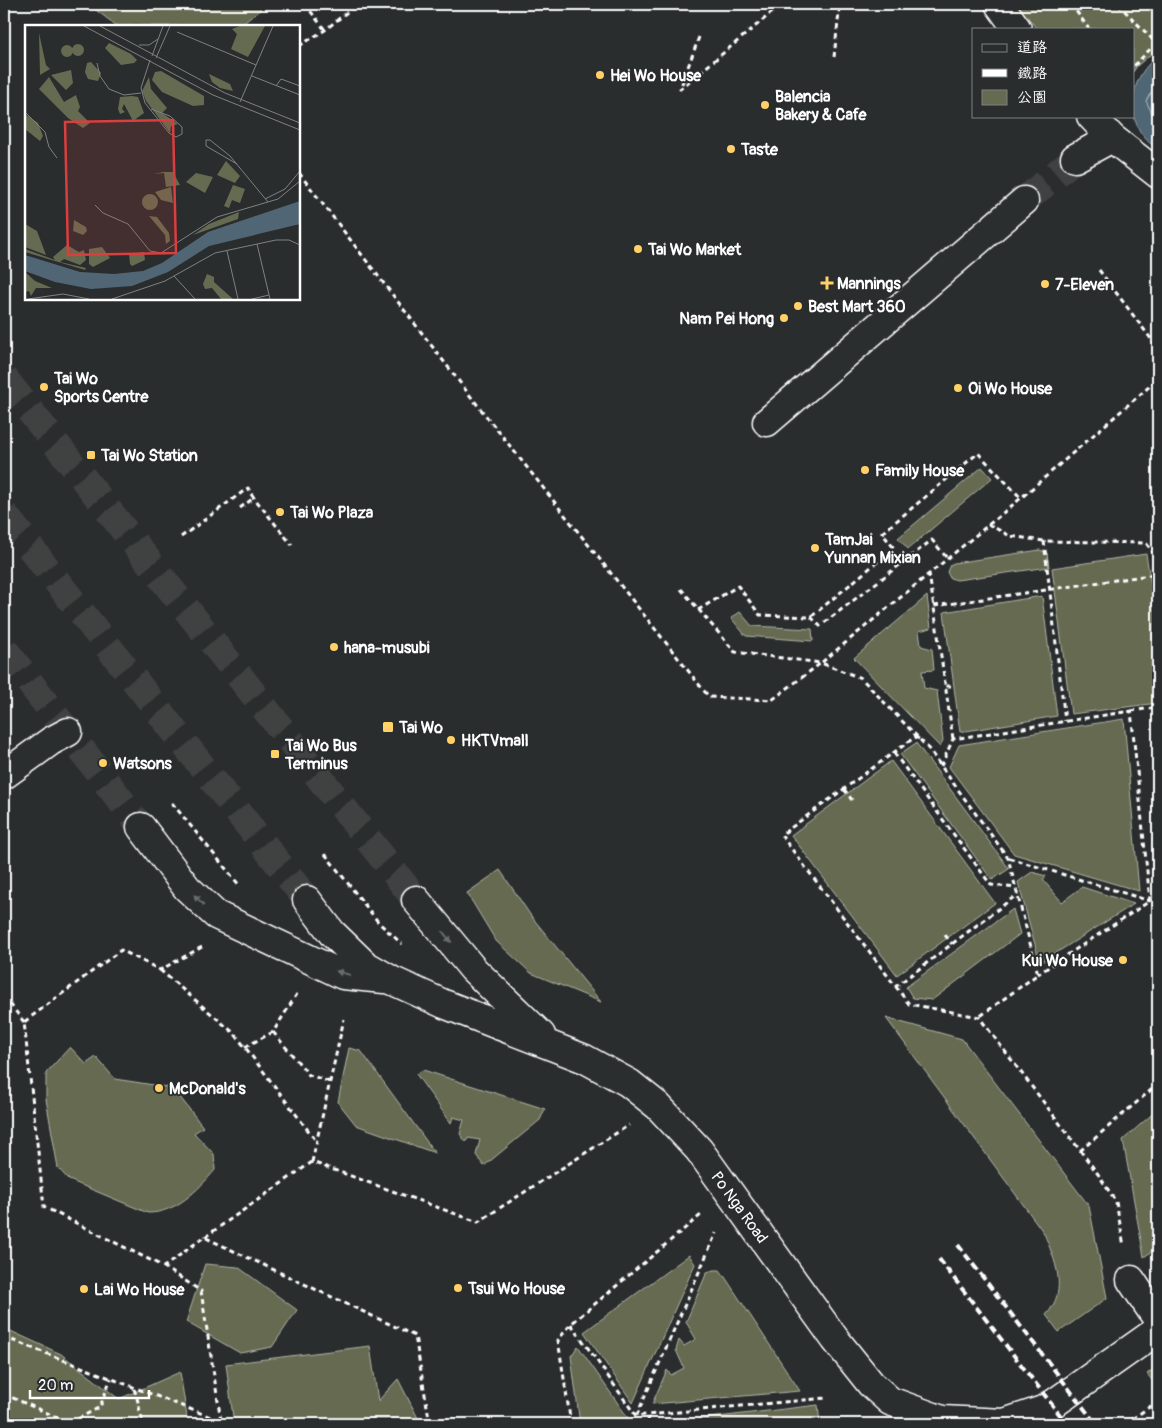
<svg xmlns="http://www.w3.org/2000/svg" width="1162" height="1428" viewBox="0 0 1162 1428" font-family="Pangolin,'LXGW WenKai TC',sans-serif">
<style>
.green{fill:#656b51;stroke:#b2b5a8}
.water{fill:#506675;stroke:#96a3ac}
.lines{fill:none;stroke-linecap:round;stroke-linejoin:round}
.shore{stroke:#b9c2c8;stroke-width:1}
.minor-tunnel{stroke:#3f4243;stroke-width:28;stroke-dasharray:28 14;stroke-linecap:butt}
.minor-casing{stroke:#fff;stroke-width:31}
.path{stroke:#fff;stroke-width:3;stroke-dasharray:5 4;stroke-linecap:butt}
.minor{stroke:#2a2d2e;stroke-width:28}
.rail{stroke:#fff;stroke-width:4;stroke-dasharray:8 4;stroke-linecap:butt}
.path-bridge{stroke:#fff;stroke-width:3;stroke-dasharray:5 4;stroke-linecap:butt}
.oneway{fill:#6a6c6d}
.poi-dot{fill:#ffd166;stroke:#2a2d2e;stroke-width:2}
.labels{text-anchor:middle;stroke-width:4;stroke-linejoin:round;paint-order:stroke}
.poi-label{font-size:16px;font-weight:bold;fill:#fff;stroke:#2a2d2e;text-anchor:start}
.street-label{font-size:16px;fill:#fff;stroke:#2a2d2e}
.inset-road{fill:none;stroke:#7f8182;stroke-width:1}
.view{fill:#da3e3e;fill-opacity:0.15;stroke:#da3e3e;stroke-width:2.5}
.inset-edge{fill:none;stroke:#fff;stroke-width:2.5}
</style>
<rect width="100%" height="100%" fill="#2a2d2e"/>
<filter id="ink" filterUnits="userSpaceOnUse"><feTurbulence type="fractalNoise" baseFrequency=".02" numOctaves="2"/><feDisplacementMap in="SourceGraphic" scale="10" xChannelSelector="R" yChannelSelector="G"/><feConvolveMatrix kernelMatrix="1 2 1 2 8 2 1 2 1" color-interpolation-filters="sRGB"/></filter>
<g filter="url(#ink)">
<path class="green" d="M 88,4 L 256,4 L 261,9 L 240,26 L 117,26 Z
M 1017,4 L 1158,4 L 1158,48 L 1137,66 L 1133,72 L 1133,29 L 1037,29 Z
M 982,467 L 992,478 L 908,549 L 898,538 Z
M 1040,550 L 1047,553 L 1049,567 L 957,580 L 950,578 L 947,572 L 950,565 L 954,563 Z
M 1146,554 L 1151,585 L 1158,582 L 1158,703 L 1071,714 L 1052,568 Z
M 927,596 L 931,628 L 919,631 L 921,646 L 932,649 L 934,670 L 922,671 L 924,688 L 937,691 L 943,741 L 940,747 L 854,658 Z
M 1042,596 L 1057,716 L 960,732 L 944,612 Z
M 740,612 L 752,626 L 812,629 L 813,641 L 746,636 L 731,618 Z
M 1124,719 L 1139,891 L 1014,854 L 949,767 L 959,745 Z
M 916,743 L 1002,859 L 1009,869 L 992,880 L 900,754 Z
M 891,761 L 995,903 L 897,975 L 791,835 Z
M 500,870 L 531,916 L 601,1002 L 531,973 L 496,941 L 467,893 Z
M 1032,872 L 1046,876 L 1043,880 L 1062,902 L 1082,887 L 1134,904 L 1040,963 L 1018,882 Z
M 1013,909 L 1020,934 L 932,1000 L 913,998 L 906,987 Z
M 886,1018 L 962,1039 L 1089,1206 L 1107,1298 L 1059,1332 L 1046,1315 C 1069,1290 1055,1261 1044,1233 Z
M 70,1047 L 86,1064 L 96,1057 L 115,1079 L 173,1088 L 203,1127 L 194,1133 L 214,1154 L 215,1170 C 198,1190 176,1213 148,1213 L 69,1180 L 58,1168 L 46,1099 L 46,1073 Z
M 349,1048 L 361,1051 L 435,1153 L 356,1125 L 338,1102 Z
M 423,1070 L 545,1109 L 540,1120 L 484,1166 L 476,1155 L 480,1140 L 468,1138 L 466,1142 L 460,1134 L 464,1120 L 453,1117 L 451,1123 L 416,1074 Z
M 1158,1109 L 1158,1247 L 1144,1257 L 1123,1140 Z
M 689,1255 L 695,1264 L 633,1403 L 584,1332 Z
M 205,1264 L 238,1267 L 297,1310 L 272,1347 L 240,1353 L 186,1322 Z
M 714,1270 L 720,1270 L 723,1274 L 800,1391 L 652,1404 L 667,1370 L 671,1375 L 684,1368 L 676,1350 L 679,1340 L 684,1346 L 696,1339 L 686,1322 L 707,1272 Z
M 4,1328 L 61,1354 L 119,1399 L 180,1372 L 188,1424 L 4,1424 Z
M 370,1346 L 378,1401 L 398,1379 L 421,1424 L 234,1424 L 226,1364 Z
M 578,1346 L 628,1418 L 625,1424 L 580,1424 L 571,1356 Z
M 1158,1366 L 1158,1386 L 1157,1386 L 1147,1374 Z
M 818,1405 L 820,1424 L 659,1424 Z"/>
<path class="water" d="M 1158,56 L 1158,149 C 1123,128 1126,79 1158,56 Z"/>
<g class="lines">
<path class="shore" d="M 1158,81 L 1146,101 L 1158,125"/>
<path class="minor-tunnel" d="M 1024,201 L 1075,158
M 4,378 L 416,900
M 4,514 L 307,900
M 4,649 L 141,827"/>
<defs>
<path id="minor" d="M 999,4 L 1017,29
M 1091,116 L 1112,138 L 1158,174
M 1075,158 L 1112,138
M 767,422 L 1024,201
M 4,775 L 51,741 L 68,732
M 141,827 L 187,888 L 216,915 L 343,975 L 384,979
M 307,900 L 332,933 L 365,965 L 391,980 L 444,1004 L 585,1059 L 629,1083 L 658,1106 L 699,1150 L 835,1339 L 871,1384 L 890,1401 L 942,1420 L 1004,1423 L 1046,1409 L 1158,1330
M 416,900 L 473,969 L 541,1035
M 1131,1280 L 1158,1320"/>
</defs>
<use href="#minor" class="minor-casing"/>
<path class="path" d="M 305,4 L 325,30
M 1071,4 L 1089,29
M 1118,4 L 1156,43 L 1133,67
M 891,7 L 897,4
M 1076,10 L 1084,4
M 699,37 L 680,89 L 782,4
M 299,46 L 325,30 L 357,4
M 834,57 L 840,4
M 299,173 L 468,393 L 709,697 L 772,700 L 821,663 L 861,678 L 927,747 L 1008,858 L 1038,974 L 979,1017
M 1099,270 L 1158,348
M 988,524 L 1010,536 L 1044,541 L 1146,543 L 1158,559
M 181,537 L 248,488 L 255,500
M 1044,541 L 1065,721
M 929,573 L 953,739
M 681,589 L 735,652 L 821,663 L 1021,498 L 1158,379
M 934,606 L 1150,575 L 1158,569
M 698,610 L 738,586 L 760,615 L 811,617 L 894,548 L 882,533 L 978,453 L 1021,498
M 811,617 L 820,626 L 932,540 L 947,558
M 946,686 L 954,686
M 1131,711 L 1158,707
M 919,739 L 915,737 L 781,835 L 909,1004 L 979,1017 L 1098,1174 L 1116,1202 L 1124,1246
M 894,753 L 991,885 L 1016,888
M 941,766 L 953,739 L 1131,711 L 1150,901 L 1038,974
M 844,789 L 852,800
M 172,803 L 240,886
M 325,854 L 379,923 L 402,944
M 1009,858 L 1150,901
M 945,935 L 952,944
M 202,947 L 160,970 L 121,950 L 24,1022 L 44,1207 L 164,1267 L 204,1237 L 415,1336 L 430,1424
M 160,970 L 235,1034 L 317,1142
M 895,987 L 1018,894
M 297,994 L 273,1032 L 309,1075 L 330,1082
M 10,1004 L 24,1022
M 245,1047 L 273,1032
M 1080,1151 L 1158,1084
M 312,1162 L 344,1019
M 205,1237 L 312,1162 L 478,1222 L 629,1125
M 571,1324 L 636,1416 L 826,1398
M 4,1337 L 221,1421 L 201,1291 L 164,1267
M 134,1389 C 139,1401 139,1412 144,1424
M 4,1394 L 70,1423 L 100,1407 L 111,1378
M 648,1417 L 649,1424
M 571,1424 L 558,1340 L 571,1324 L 702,1214
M 633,1424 L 716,1233
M 1125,1424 L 1158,1401"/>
<use href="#minor" class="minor"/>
<path class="rail" d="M 958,1245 L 1096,1424
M 939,1259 L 1067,1424"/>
<path class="path-bridge" d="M 251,494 L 292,545
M 240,508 L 255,497"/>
</g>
<defs><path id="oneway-solid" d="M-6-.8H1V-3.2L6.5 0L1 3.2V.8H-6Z" transform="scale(1.25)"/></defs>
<g class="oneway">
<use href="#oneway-solid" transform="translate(199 900) rotate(-135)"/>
<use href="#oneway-solid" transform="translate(447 937) rotate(51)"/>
<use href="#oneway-solid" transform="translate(343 973) rotate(-164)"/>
</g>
</g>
<g class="poi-dot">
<circle cx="600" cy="75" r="5"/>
<circle cx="765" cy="105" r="5"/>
<circle cx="731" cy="149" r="5"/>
<circle cx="638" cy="249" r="5"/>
<path d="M824.5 275.5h5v5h5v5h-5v5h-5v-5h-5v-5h5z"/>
<circle cx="1045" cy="284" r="5"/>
<circle cx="798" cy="306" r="5"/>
<circle cx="784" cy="318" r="5"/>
<circle cx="44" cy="387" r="5"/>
<circle cx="958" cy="388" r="5"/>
<rect x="86" y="450" width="10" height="10" rx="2.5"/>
<circle cx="865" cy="470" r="5"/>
<circle cx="280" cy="512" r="5"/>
<circle cx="815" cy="548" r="5"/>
<circle cx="334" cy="647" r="5"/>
<rect x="382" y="721" width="12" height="12" rx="2.5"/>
<circle cx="451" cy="740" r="5"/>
<rect x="270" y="749" width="10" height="10" rx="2.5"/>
<circle cx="103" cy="763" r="5"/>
<circle cx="1123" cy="960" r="5"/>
<circle cx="159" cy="1088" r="5"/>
<circle cx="458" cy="1288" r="5"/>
<circle cx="84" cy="1289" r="5"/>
</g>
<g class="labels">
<g class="poi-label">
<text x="610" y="81">Hei Wo House</text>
<text x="775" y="102">Balencia<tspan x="775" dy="18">Bakery &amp; Cafe</tspan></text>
<text x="741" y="155">Taste</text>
<text x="648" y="255">Tai Wo Market</text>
<text x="837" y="289">Mannings</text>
<text x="1055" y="290">7-Eleven</text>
<text x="808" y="312">Best Mart 360</text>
<text x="774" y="324" text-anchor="end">Nam Pei Hong</text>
<text x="54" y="384">Tai Wo<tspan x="54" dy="18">Sports Centre</tspan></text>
<text x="968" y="394">Oi Wo House</text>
<text x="101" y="461">Tai Wo Station</text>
<text x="875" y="476">Family House</text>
<text x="290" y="518">Tai Wo Plaza</text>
<text x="825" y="545">TamJai<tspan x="825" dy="18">Yunnan Mixian</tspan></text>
<text x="344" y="653">hana-musubi</text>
<text x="399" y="733">Tai Wo</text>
<text x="461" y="746">HKTVmall</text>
<text x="285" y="751">Tai Wo Bus<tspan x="285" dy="18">Terminus</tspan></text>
<text x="113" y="769">Watsons</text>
<text x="1113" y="966" text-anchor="end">Kui Wo House</text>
<text x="169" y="1094">McDonald's</text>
<text x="468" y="1294">Tsui Wo House</text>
<text x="94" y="1295">Lai Wo House</text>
</g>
<g class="street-label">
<text transform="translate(740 1207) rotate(54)" y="6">Po Nga Road</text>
</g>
</g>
<g transform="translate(25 25)">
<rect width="275" height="275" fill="#2a2d2e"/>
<path d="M 215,1 L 240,1 L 223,32 L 206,24 L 212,9 L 207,4 ZM 14,8 L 21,40 L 25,44 L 15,50 ZM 84,18 L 106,29 L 112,35 L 109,38 L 96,40 L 80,23 ZM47 25a6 6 0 1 1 12 0a6 6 0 1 1-12 0ZM36 26a6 6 0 1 1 12 0a6 6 0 1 1-12 0ZM 66,37 L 76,48 L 73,56 L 63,54 L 60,47 L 62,38 ZM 46,45 L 48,58 L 41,65 L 26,50 ZM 136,46 L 179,71 L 179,80 L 168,81 L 137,67 L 127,55 L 130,47 ZM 184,49 L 205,59 L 208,66 L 195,63 L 187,57 ZM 24,52 L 39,77 L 51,70 L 55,82 L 53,86 L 65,98 L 58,103 L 43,93 L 14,64 ZM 124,52 L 126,64 L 142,83 L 137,88 L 153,99 L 146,101 L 145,108 L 121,76 L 117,66 ZM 107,71 L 113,72 L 119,88 L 108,96 L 99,79 L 97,84 L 100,87 L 95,89 L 93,84 L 95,72 ZM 0,89 L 13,98 L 18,111 L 15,116 L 0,104 ZM 201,136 L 215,151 L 210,158 L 192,150 ZM 138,147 L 148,147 L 155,160 L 141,162 L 139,148 L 129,149 ZM 171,148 L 188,152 L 180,168 L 161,157 ZM 208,160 L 220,164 L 215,178 L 207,175 L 204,183 L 199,181 ZM 146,162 L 148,178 L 136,175 L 130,167 ZM117 177a8 8 0 1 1 16 0a8 8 0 1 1-16 0ZM 214,187 L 213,194 L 168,210 L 184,199 ZM 124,191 L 132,192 L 144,208 L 145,216 L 141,219 L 140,210 ZM 49,195 L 61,202 L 62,206 L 58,210 L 48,206 ZM 0,199 L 12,206 L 21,230 L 0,222 ZM 42,220 L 54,227 L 59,225 L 61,235 L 55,240 L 39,234 L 35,237 L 61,243 L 60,245 L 0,227 L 0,224 L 30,235 L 28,232 ZM 77,222 L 85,233 L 68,242 L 64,239 L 64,224 ZM 119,227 L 120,235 L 107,241 L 105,239 L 104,229 ZM 0,247 L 10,256 L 27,263 L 11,263 L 6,271 L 4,266 L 0,267 ZM 182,249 L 189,252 L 189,257 L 208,274 L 196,274 L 187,263 L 180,264 L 178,259 Z" fill="#656b51"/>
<path d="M 275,176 L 275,199 L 184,221 L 143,247 L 107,261 L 66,264 L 30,257 L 0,246 L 0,230 L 55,247 L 89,249 L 118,246 L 137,238 L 183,207 Z" fill="#506675"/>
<path class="inset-road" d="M 59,1 L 188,70 L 275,105M 75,1 L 200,68 L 275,98M 152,7 L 231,40M 114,20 L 124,20 L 133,14M 127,31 L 138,1M 131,33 L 145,1M 125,35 L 116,63 L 120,78 L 144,108 L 151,112 L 157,109 L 157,102 L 145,91 L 126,84M 72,38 L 75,51 L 84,64 L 99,70 L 116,68M 227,51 L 275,70M 251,61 L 256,54 L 275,61M 215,77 L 248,1M 0,87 L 20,107 L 24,122 L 32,133M 212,139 L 181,121 L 181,115 L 185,115 L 205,131 L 243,177M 240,174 L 260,164 L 275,146M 70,180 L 78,188 L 103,199 L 125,226 L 136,228 L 192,192 L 253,174 L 275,156M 232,219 L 245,274M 202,226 L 213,274M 149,251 L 170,274M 3,274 L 38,269 L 64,274M 87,274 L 140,256 L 190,228 L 251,215 L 264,215 L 275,220M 227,274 L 244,270"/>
<path class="view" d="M 148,95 L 151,228 L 43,230 L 40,97 Z"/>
<rect width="275" height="275" class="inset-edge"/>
</g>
<rect width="1162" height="1428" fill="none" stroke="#2a2d2e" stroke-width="20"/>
<rect x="10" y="10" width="1142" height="1408" fill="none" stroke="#fff" stroke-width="2" filter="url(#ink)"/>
<rect x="972" y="28" width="162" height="90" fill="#2a2d2e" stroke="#7f8182"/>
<rect x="982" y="44" width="25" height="8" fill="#2a2d2e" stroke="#7f8182"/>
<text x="1017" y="52" font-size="15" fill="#ffffff">道路</text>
<rect x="982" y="69" width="25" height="8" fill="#ffffff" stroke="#7f8182"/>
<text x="1017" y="78" font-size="15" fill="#ffffff">鐵路</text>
<rect x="982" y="90" width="25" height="15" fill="#656b51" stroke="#7f8182"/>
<text x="1017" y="102" font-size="15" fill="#ffffff">公園</text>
<path d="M30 1390v8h119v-8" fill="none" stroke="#ffffff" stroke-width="2.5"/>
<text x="38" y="1390" font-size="15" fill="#ffffff" stroke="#2a2d2e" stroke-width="4" paint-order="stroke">20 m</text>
</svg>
